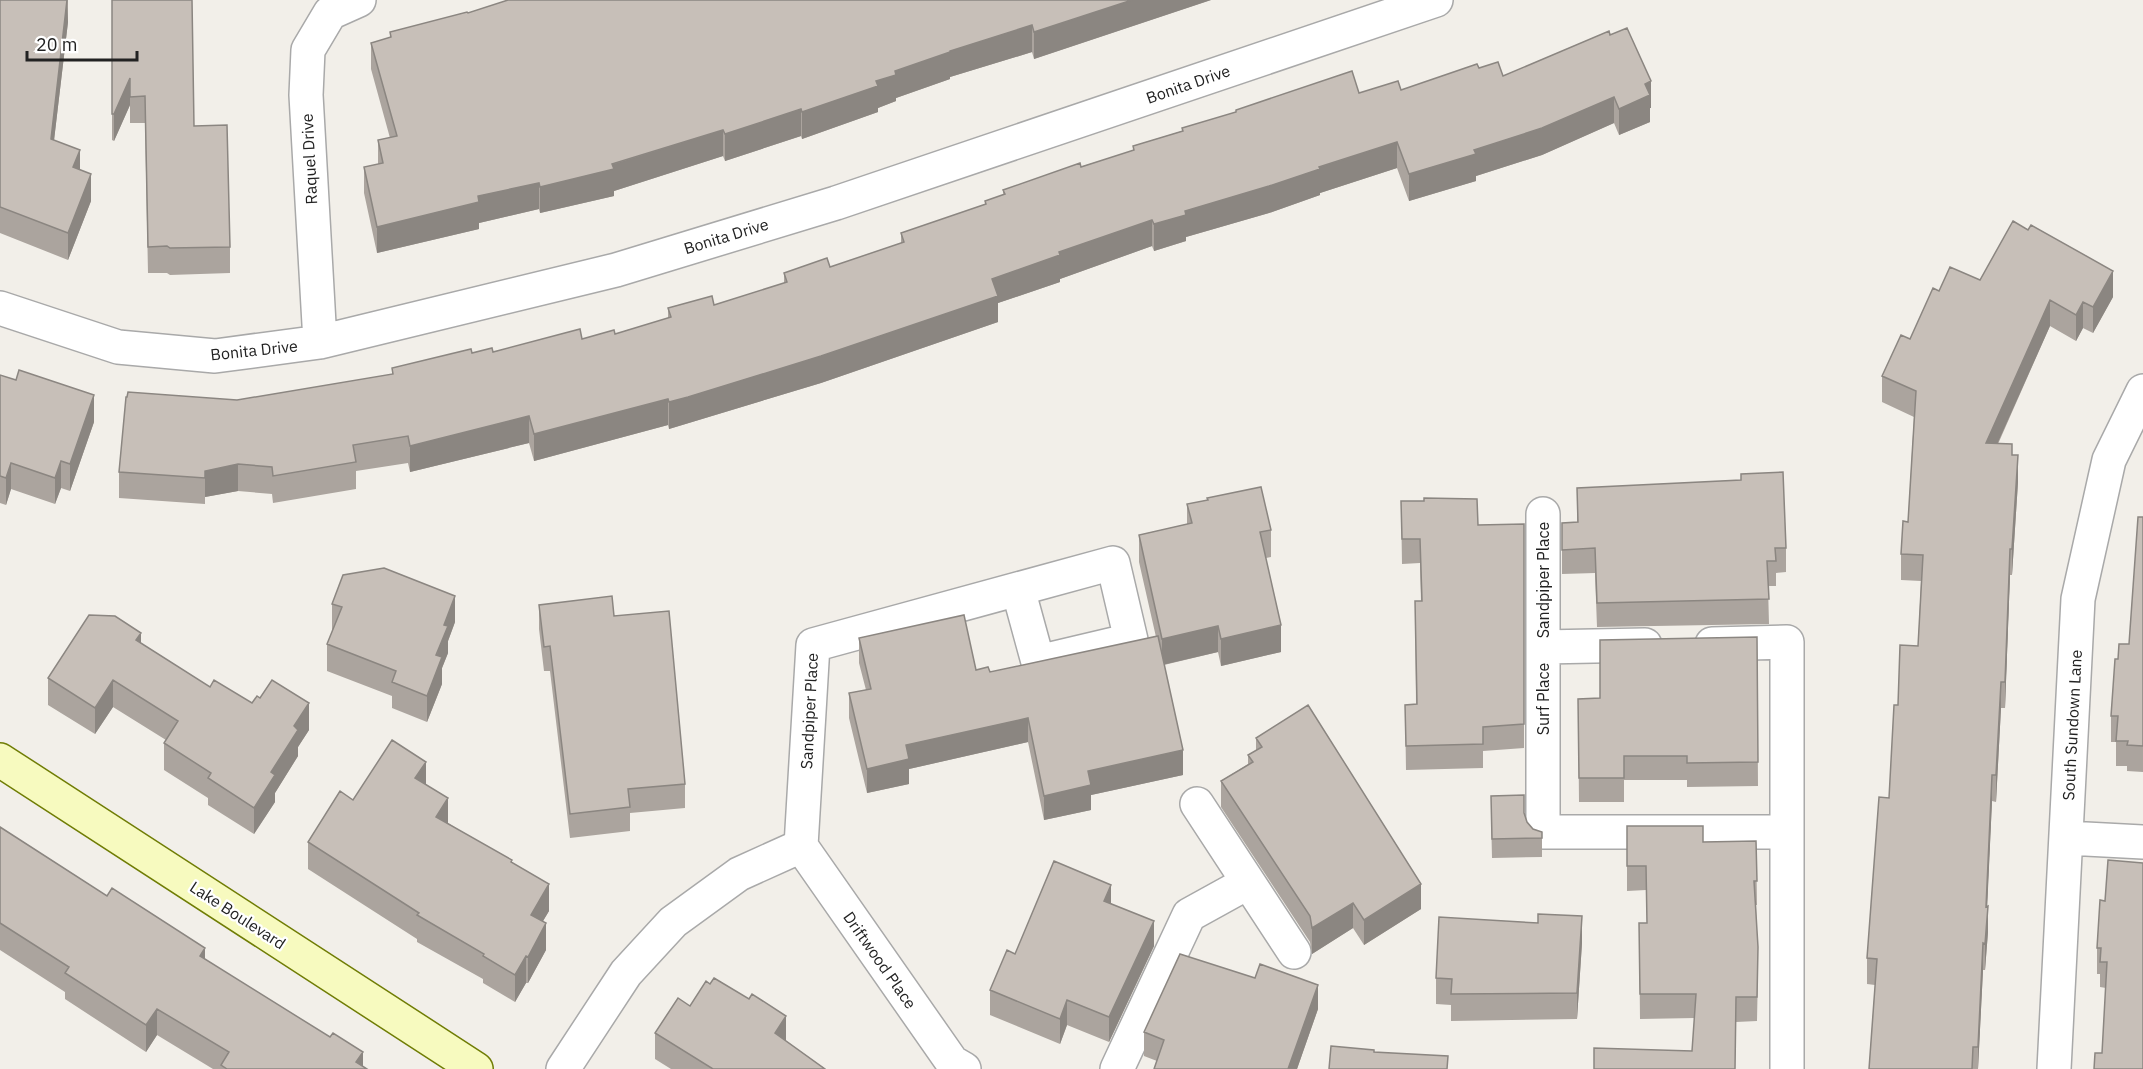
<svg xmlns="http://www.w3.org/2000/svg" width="2143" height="1069" viewBox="0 0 2143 1069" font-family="'IBM Plex Sans',sans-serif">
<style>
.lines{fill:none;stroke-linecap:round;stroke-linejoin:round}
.minor-casing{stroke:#a9a9a9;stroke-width:36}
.secondary-casing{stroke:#707d05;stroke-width:36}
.minor{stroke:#fff;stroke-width:33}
.secondary{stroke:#f7fabf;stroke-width:33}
.wall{fill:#aba49e}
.shaded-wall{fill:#8b8681}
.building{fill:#c7bfb8;stroke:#8b8681;stroke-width:1.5}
.labels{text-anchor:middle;stroke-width:4.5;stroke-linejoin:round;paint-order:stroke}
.street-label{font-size:16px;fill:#222;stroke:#fff}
</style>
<rect width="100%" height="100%" fill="#f2efe9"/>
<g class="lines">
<defs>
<path id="minor" d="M 0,308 L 118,347 L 215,356 L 320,342 L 616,270 L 836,203 L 1436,0
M 320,342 L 306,95 L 308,50 L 330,13 L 359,0
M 1543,514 L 1543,832 L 1787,832
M 1712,644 L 1787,642 L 1787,1069
M 1543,647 L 1645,645
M 1197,804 L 1294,952
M 2067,838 L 2143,842
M 801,846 L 813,645 L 1113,563 L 1131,640 L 1038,662 L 1018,589
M 801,846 L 952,1062 L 964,1069
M 563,1069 L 626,973 L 673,922 L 739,874 L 801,846
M 1117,1069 L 1189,915 L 1247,883
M 2054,1069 L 2078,599 L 2109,460 L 2143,391"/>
<path id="secondary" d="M 0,760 L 476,1069"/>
</defs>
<use href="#minor" class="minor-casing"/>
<use href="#secondary" class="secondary-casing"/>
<use href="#minor" class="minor"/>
<use href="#secondary" class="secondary"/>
</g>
<path class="wall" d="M 0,0 L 68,0 L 68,22 L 54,140 L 80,169 L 91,201 L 68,260 L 0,233 Z
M 112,0 L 194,126 L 230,247 L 230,273 L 170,275 L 167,273 L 148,273 L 145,123 L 130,123 L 130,105 L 114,141 L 112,140 Z
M 508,0 L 1211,0 L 1034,59 L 1032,52 L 950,77 L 950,79 L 896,98 L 896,101 L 878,108 L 878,112 L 802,139 L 801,136 L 725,161 L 723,156 L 614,191 L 614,196 L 540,213 L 539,209 L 479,223 L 479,229 L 377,253 L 364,193 L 364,167 L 378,164 L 378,140 L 390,138 L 371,69 L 371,43 L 390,38 L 390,32 L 468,13 Z
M 1609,31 L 1651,108 L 1650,108 L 1650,122 L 1619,135 L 1614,123 L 1542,155 L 1476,176 L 1476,181 L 1409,201 L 1397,168 L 1320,193 L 1320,195 L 1269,213 L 1186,237 L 1186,241 L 1154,251 L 1152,246 L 1060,279 L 1060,282 L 998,303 L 998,322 L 821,383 L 669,429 L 668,425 L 534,461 L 529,443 L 410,472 L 408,463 L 356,471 L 356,489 L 273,503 L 272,494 L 238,491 L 205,497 L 205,504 L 119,498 L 119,472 L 392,374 L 392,368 L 472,353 L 493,352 L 615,334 L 668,318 L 668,308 L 714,305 L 784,283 L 784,273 L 830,267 L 901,243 L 901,233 L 985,205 L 985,201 L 1003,195 L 1003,190 L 1133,151 L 1133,146 L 1182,131 L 1182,128 L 1236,112 L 1236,110 L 1359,93 L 1401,90 L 1479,68 L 1503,76 Z
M 1980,280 L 2113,297 L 2093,333 L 2083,328 L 2076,341 L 2050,326 L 1998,444 L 2012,455 L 2018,482 L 2012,575 L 2010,575 L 2005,708 L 2001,708 L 1996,802 L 1992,801 L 1987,906 L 1988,932 L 1985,970 L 1983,970 L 1978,1069 L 1869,1069 L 1875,985 L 1867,984 L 1867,958 L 1889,798 L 1898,705 L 1918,646 L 1921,581 L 1901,580 L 1901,554 L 1908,522 L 1914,417 L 1882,402 L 1882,376 L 1910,339 L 1939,291 Z
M 0,375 L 94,422 L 70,491 L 61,488 L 55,504 L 11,489 L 6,505 L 0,503 Z
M 1577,488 L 1786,548 L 1786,572 L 1776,573 L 1776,586 L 1768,586 L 1769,624 L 1597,627 L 1595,573 L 1562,574 L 1562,523 L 1577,522 Z
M 1401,501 L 1478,525 L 1524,524 L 1524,748 L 1483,751 L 1483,768 L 1406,770 L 1405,705 L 1416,704 L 1415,601 L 1421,601 L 1420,563 L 1402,564 Z
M 1187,504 L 1271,530 L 1271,557 L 1266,558 L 1281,652 L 1221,666 L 1218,652 L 1164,665 L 1183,775 L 1091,795 L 1091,810 L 1044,820 L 1028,742 L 909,769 L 909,784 L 867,793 L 849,718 L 849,693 L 866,690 L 859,663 L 859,638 L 976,670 L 990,672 L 1156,637 L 1139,562 L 1139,535 L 1187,524 Z
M 2143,517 L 2143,772 L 2127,771 L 2127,766 L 2116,766 L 2116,742 L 2111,742 L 2111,716 L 2118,659 L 2129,644 Z
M 332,604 L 455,622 L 448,641 L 448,653 L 442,668 L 442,684 L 427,722 L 392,708 L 392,696 L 327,671 L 327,644 L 333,631 L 332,630 Z
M 539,605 L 614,616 L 685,784 L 685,808 L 630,813 L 630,831 L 570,838 L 550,671 L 544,671 L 539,629 Z
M 1757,637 L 1758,786 L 1687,787 L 1687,780 L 1624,780 L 1624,802 L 1579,802 L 1578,699 L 1600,698 Z
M 141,643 L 210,687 L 252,703 L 309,730 L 298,747 L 298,756 L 275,793 L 275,802 L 254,834 L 208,805 L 208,798 L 164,770 L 164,743 L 166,740 L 113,707 L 95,734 L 48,705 L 48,678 Z
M 1256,738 L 1421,909 L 1364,945 L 1353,928 L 1312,954 L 1310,942 L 1221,807 L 1221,781 L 1248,764 L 1248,755 L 1256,750 Z
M 426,784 L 448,823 L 512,863 L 549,911 L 543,921 L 546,950 L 528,983 L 526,983 L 515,1002 L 483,983 L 483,979 L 417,942 L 417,939 L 308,869 L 308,842 L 353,800 Z
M 1524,813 L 1527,822 L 1533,829 L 1542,832 L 1542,857 L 1492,858 L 1491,814 Z
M 1627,826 L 1703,842 L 1756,841 L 1757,905 L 1756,905 L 1758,971 L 1757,1021 L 1736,1022 L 1692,1051 L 1695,1018 L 1640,1019 L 1639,923 L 1647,923 L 1646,890 L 1627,891 Z
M 0,827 L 205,959 L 367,1069 L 213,1069 L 157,1035 L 146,1052 L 65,999 L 65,992 L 0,950 Z
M 2143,863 L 2102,1053 L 2106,988 L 2100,987 L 2100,974 L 2097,974 L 2097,948 Z
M 1111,903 L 1154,946 L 1109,1042 L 1067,1025 L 1060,1044 L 990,1015 L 990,990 L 1015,954 Z
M 1582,943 L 1577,1019 L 1451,1021 L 1451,1005 L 1436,1004 L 1436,978 Z
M 690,1006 L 786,1041 L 825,1069 L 671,1069 L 655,1059 L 655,1033 Z
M 1318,1009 L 1297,1069 L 1154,1069 L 1157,1061 L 1144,1056 L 1144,1032 Z"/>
<path class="shaded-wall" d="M 67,0 L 68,22 L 51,166 L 51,139 Z
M 1132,0 L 1211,0 L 1034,59 L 1034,32 Z
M 1032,25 L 1032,52 L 950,77 L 950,79 L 896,98 L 896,101 L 878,108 L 878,112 L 802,139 L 802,112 L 876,81 L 895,71 L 950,51 Z
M 130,78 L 130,105 L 114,141 L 114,114 Z
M 1651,81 L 1651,108 L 1650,108 L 1650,122 L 1619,135 L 1619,109 L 1645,84 Z
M 1614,97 L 1614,123 L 1542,155 L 1476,176 L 1476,181 L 1409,201 L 1409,174 Z
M 801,109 L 801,136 L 725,161 L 725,134 Z
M 723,130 L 723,156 L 614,191 L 614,196 L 540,213 L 540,187 Z
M 1397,142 L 1397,168 L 1320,193 L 1320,195 L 1269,213 L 1186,237 L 1186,241 L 1154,251 L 1154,224 L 1185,211 Z
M 80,150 L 80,177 L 73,167 Z
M 91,174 L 91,201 L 68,260 L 68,233 Z
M 539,183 L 539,209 L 479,223 L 479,229 L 377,253 L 377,227 L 478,196 Z
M 1152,220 L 1152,246 L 1060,279 L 1060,282 L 998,303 L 998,322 L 821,383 L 669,429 L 669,402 L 992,279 L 1059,252 Z
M 2113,271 L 2113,297 L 2093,333 L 2093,307 Z
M 2050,300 L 2050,326 L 1986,469 L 1986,443 Z
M 2083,302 L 2083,328 L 2076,341 L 2076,315 Z
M 94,395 L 94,422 L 70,491 L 70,464 Z
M 668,399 L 668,425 L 534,461 L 534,434 Z
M 529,416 L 529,443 L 410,472 L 410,446 Z
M 2018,455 L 2018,482 L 2012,575 L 2012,549 Z
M 61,461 L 61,488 L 55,504 L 55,478 Z
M 11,463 L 11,489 L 6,505 L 6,478 Z
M 238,464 L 238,491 L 205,497 L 205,504 L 205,471 Z
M 2010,549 L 2010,575 L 2005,708 L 2005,682 Z
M 455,596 L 455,622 L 448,641 L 448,653 L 442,668 L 442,684 L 427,722 L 427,696 L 444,625 Z
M 1281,625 L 1281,652 L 1221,666 L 1221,639 Z
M 1218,626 L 1218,652 L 1162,665 L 1162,639 Z
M 141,633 L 141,659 L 136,640 Z
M 113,680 L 113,707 L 95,734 L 95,708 Z
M 2001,682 L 2001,708 L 1996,802 L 1996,775 Z
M 309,703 L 309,730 L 298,747 L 298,756 L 275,793 L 275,802 L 254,834 L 254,808 L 294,726 Z
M 1028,718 L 1028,742 L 909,769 L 909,784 L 867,793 L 867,769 L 906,745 Z
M 1183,750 L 1183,775 L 1091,795 L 1091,810 L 1044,820 L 1044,796 L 1088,771 Z
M 426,762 L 426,789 L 415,778 Z
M 1992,775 L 1992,801 L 1986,933 L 1986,907 Z
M 448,798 L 448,825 L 436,817 Z
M 549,884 L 549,911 L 531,941 L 531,915 Z
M 1421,884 L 1421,909 L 1364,945 L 1364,920 Z
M 1111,885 L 1111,909 L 1104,901 Z
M 1353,903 L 1353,928 L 1312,954 L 1312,928 Z
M 1988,906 L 1988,932 L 1985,970 L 1985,944 Z
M 1582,916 L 1582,943 L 1577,1019 L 1577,993 Z
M 1154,921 L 1154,946 L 1109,1042 L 1109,1017 Z
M 546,923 L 546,950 L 528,983 L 528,957 Z
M 1983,943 L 1983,970 L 1978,1069 L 1978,1047 Z
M 205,948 L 205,975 L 200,956 Z
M 526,956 L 526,983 L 515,1002 L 515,975 Z
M 1318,985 L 1318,1009 L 1297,1069 L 1288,1069 Z
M 1067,1000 L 1067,1025 L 1060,1044 L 1060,1019 Z
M 157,1009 L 157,1035 L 146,1052 L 146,1025 Z
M 786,1016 L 786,1042 L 775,1033 Z
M 363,1052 L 363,1069 L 356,1062 Z"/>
<path class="building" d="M 0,0 L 67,0 L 51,139 L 80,150 L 73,167 L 91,174 L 68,233 L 0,207 Z
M 112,0 L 192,0 L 194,126 L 227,125 L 230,247 L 170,248 L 167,246 L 148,247 L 145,96 L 130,97 L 130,78 L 114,114 L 112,114 Z
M 508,0 L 1132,0 L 1034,32 L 1032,25 L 950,51 L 950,52 L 895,71 L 896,75 L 876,81 L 878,86 L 802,112 L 801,109 L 725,134 L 723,130 L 612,164 L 614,169 L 540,187 L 539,183 L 478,196 L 479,202 L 377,227 L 364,167 L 383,163 L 378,140 L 397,136 L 371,43 L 391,37 L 390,32 L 467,12 L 468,13 Z
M 1627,28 L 1651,81 L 1645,84 L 1650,95 L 1619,109 L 1614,97 L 1542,128 L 1474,150 L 1476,154 L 1409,174 L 1397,142 L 1319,167 L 1320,169 L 1269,186 L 1185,211 L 1186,215 L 1154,224 L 1152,220 L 1059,252 L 1060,255 L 992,279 L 998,296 L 821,356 L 688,397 L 669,402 L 668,399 L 534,434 L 529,416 L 410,446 L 408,436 L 353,445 L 356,462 L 273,476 L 272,467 L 238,464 L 205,471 L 205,478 L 119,472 L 126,397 L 127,397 L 128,392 L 237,400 L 393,374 L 392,368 L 471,349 L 472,353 L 492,348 L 493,352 L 580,329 L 582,339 L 614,330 L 615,334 L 671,317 L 668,308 L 712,296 L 714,305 L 787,282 L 784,273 L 827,258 L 830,267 L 904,242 L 901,233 L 986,204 L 985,201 L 1005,194 L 1003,190 L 1080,163 L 1081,167 L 1134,150 L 1133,146 L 1183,131 L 1182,128 L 1236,112 L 1236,110 L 1352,71 L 1359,93 L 1398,81 L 1401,90 L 1477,64 L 1479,68 L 1498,62 L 1503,76 L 1609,31 L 1610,35 Z
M 2013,221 L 2028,230 L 2031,225 L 2113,271 L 2093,307 L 2083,302 L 2076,315 L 2050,300 L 1986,443 L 2012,444 L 2012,455 L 2018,455 L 2012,549 L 2010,549 L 2005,682 L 2001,682 L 1996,775 L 1992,775 L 1986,907 L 1988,906 L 1985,944 L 1983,943 L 1978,1047 L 1973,1047 L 1972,1069 L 1869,1069 L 1877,959 L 1867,958 L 1879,797 L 1889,798 L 1894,705 L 1898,705 L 1900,645 L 1918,646 L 1923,555 L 1901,554 L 1903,521 L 1908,522 L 1916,391 L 1882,376 L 1901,335 L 1910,339 L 1933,288 L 1939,291 L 1950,267 L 1980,280 Z
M 19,370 L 94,395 L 70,464 L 61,461 L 55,478 L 11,463 L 6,478 L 0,476 L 0,375 L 16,380 Z
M 1783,472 L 1786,548 L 1775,548 L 1776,561 L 1767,561 L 1769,599 L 1597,603 L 1595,548 L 1562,550 L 1562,523 L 1578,522 L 1577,488 L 1741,480 L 1741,474 Z
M 1261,487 L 1271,530 L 1260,532 L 1281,625 L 1221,639 L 1218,626 L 1162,639 L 1139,535 L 1192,523 L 1187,504 L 1208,500 L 1207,498 Z
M 1424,498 L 1477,499 L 1478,525 L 1524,524 L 1524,724 L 1483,727 L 1483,744 L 1406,746 L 1405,705 L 1417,704 L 1415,601 L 1422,601 L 1420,539 L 1402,539 L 1401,501 L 1424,501 Z
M 2138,517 L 2143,517 L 2143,746 L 2127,745 L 2128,741 L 2116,741 L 2118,716 L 2111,716 L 2115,659 L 2118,659 L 2119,644 L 2129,644 Z
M 384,568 L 455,596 L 444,625 L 448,626 L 436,655 L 442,657 L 427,696 L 392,682 L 396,671 L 327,644 L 342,607 L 332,604 L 343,575 Z
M 612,596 L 614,616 L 669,611 L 685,784 L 628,789 L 630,807 L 570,814 L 550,646 L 544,647 L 539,605 Z
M 89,615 L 115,616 L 141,633 L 136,640 L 210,687 L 214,680 L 252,703 L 257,696 L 260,698 L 272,680 L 309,703 L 294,726 L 298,730 L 271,772 L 275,775 L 254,808 L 208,778 L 211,773 L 164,743 L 178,721 L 113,680 L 95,708 L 48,678 Z
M 964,615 L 976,670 L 988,667 L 990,672 L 1158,636 L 1183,750 L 1088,771 L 1091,785 L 1044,796 L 1028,718 L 906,745 L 909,759 L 867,769 L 849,693 L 871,689 L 859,638 Z
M 1757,637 L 1758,762 L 1687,763 L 1687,756 L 1624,756 L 1624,778 L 1579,778 L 1578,699 L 1600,698 L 1600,640 Z
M 1308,705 L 1421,884 L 1364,920 L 1353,903 L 1312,928 L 1310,916 L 1221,781 L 1253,762 L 1248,755 L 1262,747 L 1256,738 Z
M 392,740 L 426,762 L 415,778 L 448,798 L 436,817 L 512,860 L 511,862 L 549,884 L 531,915 L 546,923 L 528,957 L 526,956 L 515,975 L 483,956 L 484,954 L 417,915 L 419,913 L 308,842 L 340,791 L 353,800 Z
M 1524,795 L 1524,813 L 1527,822 L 1533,829 L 1542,832 L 1542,838 L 1492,839 L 1491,796 Z
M 1627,826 L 1703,826 L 1703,842 L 1756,841 L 1757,881 L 1754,881 L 1758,947 L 1757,997 L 1736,997 L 1735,1069 L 1594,1069 L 1594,1048 L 1692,1051 L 1696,994 L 1640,994 L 1639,923 L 1647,923 L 1646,866 L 1627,866 Z
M 0,827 L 107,896 L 112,888 L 205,948 L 200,956 L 330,1037 L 333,1033 L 363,1052 L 356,1062 L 367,1069 L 227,1069 L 221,1065 L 229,1052 L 157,1009 L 146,1025 L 65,973 L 69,967 L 0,923 Z
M 2108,860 L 2143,863 L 2143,1069 L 2094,1069 L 2095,1053 L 2102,1053 L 2107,962 L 2100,962 L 2101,948 L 2097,948 L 2100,900 L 2105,901 Z
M 1054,861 L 1111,885 L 1104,901 L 1154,921 L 1109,1017 L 1067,1000 L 1060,1019 L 990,990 L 1007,950 L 1015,954 Z
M 1538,914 L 1582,916 L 1577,993 L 1451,994 L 1452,979 L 1436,978 L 1439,917 L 1538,923 Z
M 1180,954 L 1255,978 L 1260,964 L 1318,985 L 1288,1069 L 1154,1069 L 1164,1040 L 1144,1032 Z
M 714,978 L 749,999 L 752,994 L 786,1016 L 775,1033 L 825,1069 L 713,1069 L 655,1033 L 678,998 L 690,1006 L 706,981 L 710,984 Z
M 1331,1046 L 1374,1050 L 1374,1052 L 1448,1056 L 1447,1069 L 1329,1069 Z"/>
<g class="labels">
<g class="street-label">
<text transform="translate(1188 84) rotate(-19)" y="6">Bonita Drive</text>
<text transform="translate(309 159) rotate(-93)" y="6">Raquel Drive</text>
<text transform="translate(726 236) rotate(-17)" y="6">Bonita Drive</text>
<text transform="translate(254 350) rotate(-6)" y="6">Bonita Drive</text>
<text transform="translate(1543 580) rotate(-90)" y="6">Sandpiper Place</text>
<text transform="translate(1543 699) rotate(-90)" y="6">Surf Place</text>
<text transform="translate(809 711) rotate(-87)" y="6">Sandpiper Place</text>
<text transform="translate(2072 725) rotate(-87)" y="6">South Sundown Lane</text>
<text transform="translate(238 915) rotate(33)" y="6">Lake Boulevard</text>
<text transform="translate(880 960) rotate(55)" y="6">Driftwood Place</text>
</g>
</g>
<path d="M27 51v9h110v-9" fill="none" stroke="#222222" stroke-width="3"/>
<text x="36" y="51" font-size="18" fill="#222222" stroke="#ffffff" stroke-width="4.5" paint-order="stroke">20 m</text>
</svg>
